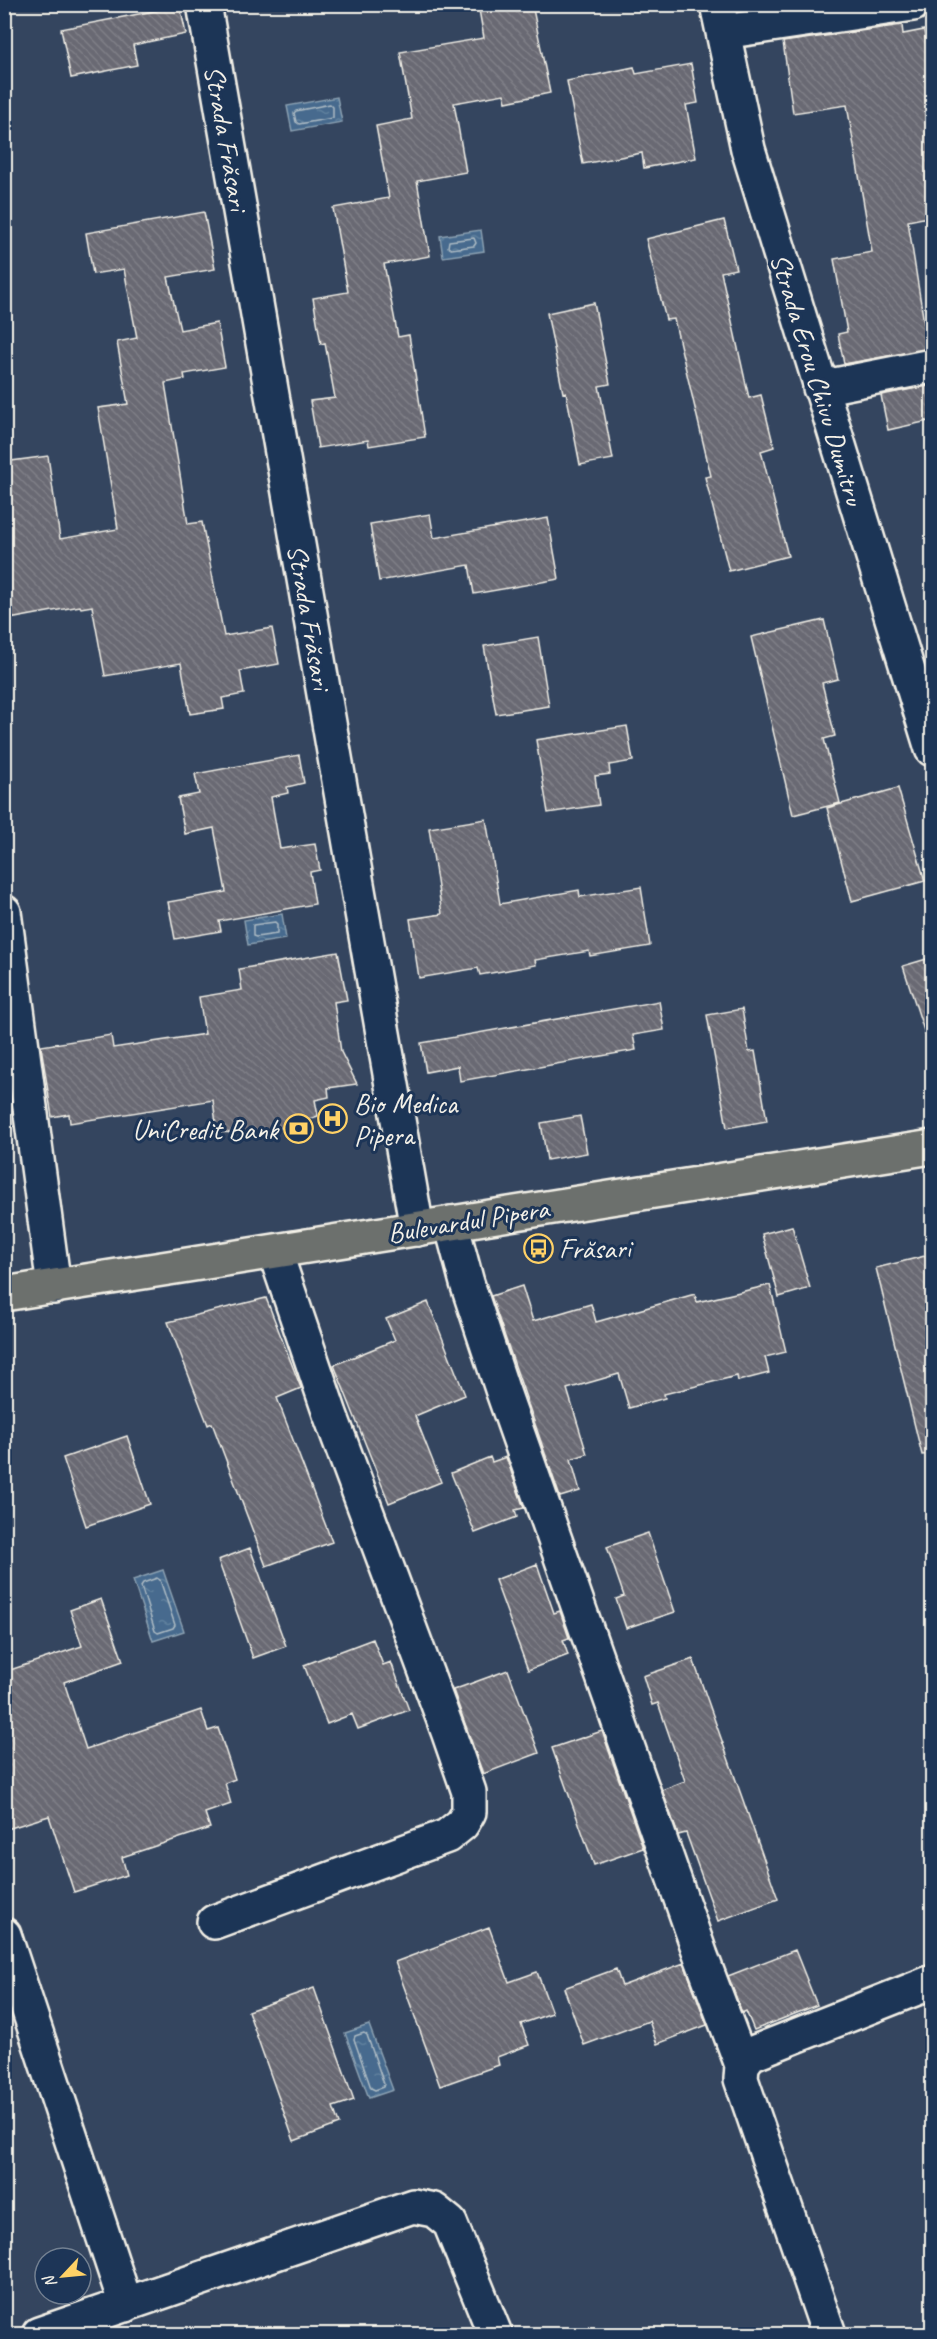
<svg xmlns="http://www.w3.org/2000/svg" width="937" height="2339" viewBox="0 0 937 2339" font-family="Caveat,sans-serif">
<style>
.water{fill:url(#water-ripples);stroke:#8ca1b2;stroke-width:1.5}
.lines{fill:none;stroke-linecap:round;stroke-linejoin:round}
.shore{stroke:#aebbc4;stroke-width:1.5}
.building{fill:url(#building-back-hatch);stroke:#f4f1e8;stroke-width:1.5}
.minor-casing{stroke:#f4f1e8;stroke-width:38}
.major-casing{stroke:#f4f1e8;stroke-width:38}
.minor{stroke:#1d3557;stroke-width:33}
.major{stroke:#6c706d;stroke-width:33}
.labels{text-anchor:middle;stroke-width:6;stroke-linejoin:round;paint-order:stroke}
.street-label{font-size:28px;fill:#f4f1e8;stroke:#1d3557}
.poi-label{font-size:28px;fill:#f4f1e8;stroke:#1d3557;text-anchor:start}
</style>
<defs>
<pattern id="water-ripples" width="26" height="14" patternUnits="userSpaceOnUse" patternTransform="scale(1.5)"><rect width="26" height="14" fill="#466b8e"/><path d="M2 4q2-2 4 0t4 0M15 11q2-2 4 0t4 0" fill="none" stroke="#61819e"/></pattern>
<pattern id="building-back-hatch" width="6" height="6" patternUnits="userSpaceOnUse" patternTransform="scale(1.5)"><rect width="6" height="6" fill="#696973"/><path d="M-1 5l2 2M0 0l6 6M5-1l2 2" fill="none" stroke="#7f7f87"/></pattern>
</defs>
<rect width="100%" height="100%" fill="#34455f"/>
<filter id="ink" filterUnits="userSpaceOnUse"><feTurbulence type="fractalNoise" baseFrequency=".0167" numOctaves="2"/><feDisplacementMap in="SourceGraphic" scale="12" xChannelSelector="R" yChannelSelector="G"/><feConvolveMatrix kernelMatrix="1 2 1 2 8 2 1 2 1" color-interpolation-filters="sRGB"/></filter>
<g filter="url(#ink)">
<path class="water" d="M 337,97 L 342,122 L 292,131 L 287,106 Z
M 481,230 L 484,251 L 443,257 L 440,236 Z
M 282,914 L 286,939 L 248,945 L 244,920 Z
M 163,1570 L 184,1631 L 153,1641 L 133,1580 Z
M 369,2025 L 393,2090 L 369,2098 L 345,2033 Z"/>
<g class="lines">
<path class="shore" d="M 330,104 L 333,107 L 333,118 L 299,124 L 296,122 L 294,113 L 296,111 Z
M 474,238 L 476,243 L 474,246 L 451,249 L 448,247 L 449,241 Z
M 275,922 L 277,924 L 277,934 L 256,937 L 253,936 L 253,925 Z
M 157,1578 L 160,1580 L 175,1625 L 173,1628 L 158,1633 L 155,1631 L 141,1586 L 143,1583 Z
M 364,2033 L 367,2035 L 384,2084 L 383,2087 L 375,2090 L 371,2088 L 354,2039 L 355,2036 Z"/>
</g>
<path class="building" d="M 478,4 L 532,4 L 550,93 L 506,102 L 504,94 L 454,103 L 466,172 L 417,181 L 430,256 L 384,264 L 398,337 L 409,335 L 425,437 L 369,446 L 368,440 L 318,448 L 310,401 L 335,398 L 325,343 L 321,344 L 313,298 L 348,292 L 333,208 L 389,198 L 376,126 L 412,119 L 400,52 L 484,38 Z
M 180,6 L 186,34 L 133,45 L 137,65 L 71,78 L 61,29 Z
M 902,25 L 903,34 L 924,30 L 933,84 L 933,91 L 926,92 L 933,133 L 933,216 L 908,221 L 924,323 L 933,321 L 933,348 L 844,364 L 838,334 L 847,332 L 834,259 L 872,252 L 847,105 L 793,113 L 783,42 Z
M 691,64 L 698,103 L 686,105 L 696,158 L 644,168 L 642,153 L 583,164 L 567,81 L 634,67 L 636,74 Z
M 204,212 L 215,269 L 168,277 L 180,330 L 217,323 L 225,367 L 184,374 L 185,379 L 165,383 L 188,524 L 202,522 L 224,636 L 272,628 L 279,664 L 240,671 L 244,694 L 222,698 L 224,709 L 190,714 L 181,663 L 105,676 L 92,606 L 81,608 L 80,606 L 4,620 L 4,462 L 48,456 L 60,539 L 118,529 L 98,408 L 128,404 L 117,342 L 137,338 L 124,269 L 93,274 L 86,233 Z
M 724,220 L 736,269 L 721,272 L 749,398 L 761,395 L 774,447 L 761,451 L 788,556 L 729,571 L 705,477 L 711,476 L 674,319 L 666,320 L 646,239 Z
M 594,303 L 610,384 L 599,386 L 613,459 L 580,465 L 566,392 L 563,393 L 547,313 Z
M 933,385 L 933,420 L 888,430 L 881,395 Z
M 430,514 L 434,538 L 548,518 L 559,579 L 474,594 L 469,565 L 379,581 L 370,524 Z
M 824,620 L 838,679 L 822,683 L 835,736 L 824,739 L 840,803 L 793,815 L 751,637 Z
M 538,637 L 549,706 L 496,714 L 484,646 Z
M 627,726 L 633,761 L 609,765 L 610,774 L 595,776 L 599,805 L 548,813 L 536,740 Z
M 299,755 L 304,783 L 287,787 L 288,793 L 271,797 L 280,849 L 315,844 L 320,870 L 310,872 L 315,904 L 219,921 L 221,931 L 175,939 L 168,902 L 226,892 L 214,828 L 185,834 L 178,798 L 199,794 L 195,774 Z
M 898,788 L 925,881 L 852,901 L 827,808 Z
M 486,819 L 500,904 L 579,890 L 580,897 L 641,887 L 650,946 L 590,956 L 589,951 L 535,960 L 536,965 L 480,975 L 478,968 L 419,978 L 410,919 L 442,914 L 429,828 Z
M 338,952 L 347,1000 L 334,1002 L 341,1052 L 357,1084 L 328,1088 L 329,1097 L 315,1100 L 318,1116 L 272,1131 L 241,1133 L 217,1132 L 213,1100 L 70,1123 L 69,1114 L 52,1117 L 41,1046 L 111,1035 L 113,1048 L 205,1034 L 199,997 L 242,990 L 239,969 Z
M 933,957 L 933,1039 L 927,1040 L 903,966 Z
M 659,1001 L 664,1030 L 633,1035 L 636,1050 L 460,1081 L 458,1066 L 426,1072 L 421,1043 Z
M 742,1009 L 749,1052 L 755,1051 L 767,1121 L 727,1128 L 707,1015 Z
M 580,1116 L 587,1153 L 547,1160 L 541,1123 Z
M 792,1226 L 810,1288 L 779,1297 L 762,1234 Z
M 933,1254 L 933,1454 L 922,1455 L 876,1268 Z
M 770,1285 L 786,1352 L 765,1357 L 769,1373 L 738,1381 L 737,1376 L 664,1394 L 665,1398 L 629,1408 L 619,1374 L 567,1389 L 587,1454 L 571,1459 L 580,1491 L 560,1497 L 491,1296 L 522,1286 L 533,1321 L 591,1304 L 596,1322 L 695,1294 L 697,1302 Z
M 266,1298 L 301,1388 L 277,1398 L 332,1542 L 266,1566 L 212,1423 L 208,1425 L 168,1322 Z
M 428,1302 L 465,1395 L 415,1416 L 441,1482 L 389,1503 L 334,1365 L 395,1340 L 386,1319 Z
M 127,1436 L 150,1504 L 86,1526 L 63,1458 Z
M 490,1457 L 492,1462 L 506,1457 L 524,1508 L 515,1510 L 517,1517 L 475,1533 L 451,1473 Z
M 648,1533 L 675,1612 L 626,1628 L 616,1599 L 624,1596 L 607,1547 Z
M 250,1548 L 286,1646 L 253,1658 L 218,1560 Z
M 537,1564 L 554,1613 L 560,1611 L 569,1638 L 563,1640 L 568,1655 L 528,1670 L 495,1580 Z
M 101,1599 L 123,1661 L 64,1682 L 86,1749 L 201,1710 L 208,1731 L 218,1728 L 235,1779 L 225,1783 L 231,1804 L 205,1813 L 210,1828 L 122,1857 L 127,1875 L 74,1892 L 49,1816 L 4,1830 L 4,1672 L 82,1646 L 70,1610 Z
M 373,1639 L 383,1665 L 391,1662 L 409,1710 L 358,1729 L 352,1714 L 327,1724 L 304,1665 Z
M 693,1659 L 778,1899 L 718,1921 L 686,1833 L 678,1835 L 662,1790 L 685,1781 L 658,1703 L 652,1705 L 643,1676 Z
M 508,1670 L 539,1753 L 483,1774 L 453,1690 Z
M 602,1731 L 643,1848 L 594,1865 L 552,1748 Z
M 489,1927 L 509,1982 L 537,1972 L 552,2013 L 521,2024 L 529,2045 L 497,2057 L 499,2065 L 440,2086 L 395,1962 Z
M 795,1950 L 817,2005 L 754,2030 L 746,2011 L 742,2013 L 728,1976 Z
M 684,1963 L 707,2025 L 657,2044 L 649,2021 L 584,2045 L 564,1988 L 616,1969 L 622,1986 Z
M 314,1988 L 354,2100 L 333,2107 L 339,2124 L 294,2141 L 248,2011 Z"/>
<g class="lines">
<defs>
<path id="minor" d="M 204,4 L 417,1229
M 717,4 L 748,149 L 932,749
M 723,32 L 913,4
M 820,388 L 932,366
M 4,912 L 54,1287
M 451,1223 L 467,1283 L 502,1389 L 701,1956 L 742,2065 L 741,2079 L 829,2334
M 214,1922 L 447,1836 L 462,1824 L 469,1812 L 469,1792 L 449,1734 L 330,1414 L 275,1252
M 4,1935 L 126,2305
M 742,2065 L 750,2054 L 932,1982
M 39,2334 L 413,2206 L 434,2210 L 450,2223 L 495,2334"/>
<path id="major" d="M 4,1294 L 932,1147"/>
</defs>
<use href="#minor" class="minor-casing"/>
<use href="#major" class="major-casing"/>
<use href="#minor" class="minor"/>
<use href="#major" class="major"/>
</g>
</g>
<defs>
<symbol id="hospital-ring" viewBox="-11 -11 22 22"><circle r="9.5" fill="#1d3557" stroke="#ffd166" stroke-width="1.5"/><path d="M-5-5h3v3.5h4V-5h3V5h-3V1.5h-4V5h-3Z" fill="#ffd166"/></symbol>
<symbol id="bank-ring" viewBox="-11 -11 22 22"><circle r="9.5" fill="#1d3557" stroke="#ffd166" stroke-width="1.5"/><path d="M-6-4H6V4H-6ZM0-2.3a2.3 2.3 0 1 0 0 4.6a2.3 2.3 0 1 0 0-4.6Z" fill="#ffd166"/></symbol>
<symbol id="bus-ring" viewBox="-11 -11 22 22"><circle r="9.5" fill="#1d3557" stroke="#ffd166" stroke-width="1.5"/><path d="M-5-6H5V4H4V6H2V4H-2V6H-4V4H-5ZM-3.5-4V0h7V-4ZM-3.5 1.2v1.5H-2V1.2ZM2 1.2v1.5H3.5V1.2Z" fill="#ffd166"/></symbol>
</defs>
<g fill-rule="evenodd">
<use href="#hospital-ring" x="316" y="1102" width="33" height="33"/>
<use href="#bank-ring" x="282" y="1112" width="33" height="33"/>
<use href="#bus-ring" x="522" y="1232" width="33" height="33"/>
</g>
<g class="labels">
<g class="street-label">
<text transform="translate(227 138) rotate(80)" y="10">Strada Frăsari</text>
<text transform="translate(818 379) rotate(73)" y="10">Strada Erou Chivu Dumitru</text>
<text transform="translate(310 617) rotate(80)" y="10">Strada Frăsari</text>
<text transform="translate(468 1220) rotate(-9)" y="10">Bulevardul Pipera</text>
</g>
<g class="poi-label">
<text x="354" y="1113">Bio Medica<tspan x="354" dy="32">Pipera</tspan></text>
<text x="278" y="1139" text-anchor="end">UniCredit Bank</text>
<text x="559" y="1258">Frăsari</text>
</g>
</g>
<rect width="937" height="2339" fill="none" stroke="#1d3557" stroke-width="24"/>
<rect x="12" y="12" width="913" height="2315" fill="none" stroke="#f4f1e8" stroke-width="2" filter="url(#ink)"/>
<g transform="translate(63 2276) rotate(244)"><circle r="28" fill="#1d3557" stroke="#738091" stroke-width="1.5"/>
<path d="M0-4.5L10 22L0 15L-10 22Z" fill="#ffd166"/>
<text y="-9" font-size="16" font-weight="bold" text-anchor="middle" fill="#f4f1e8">N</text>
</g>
</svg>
